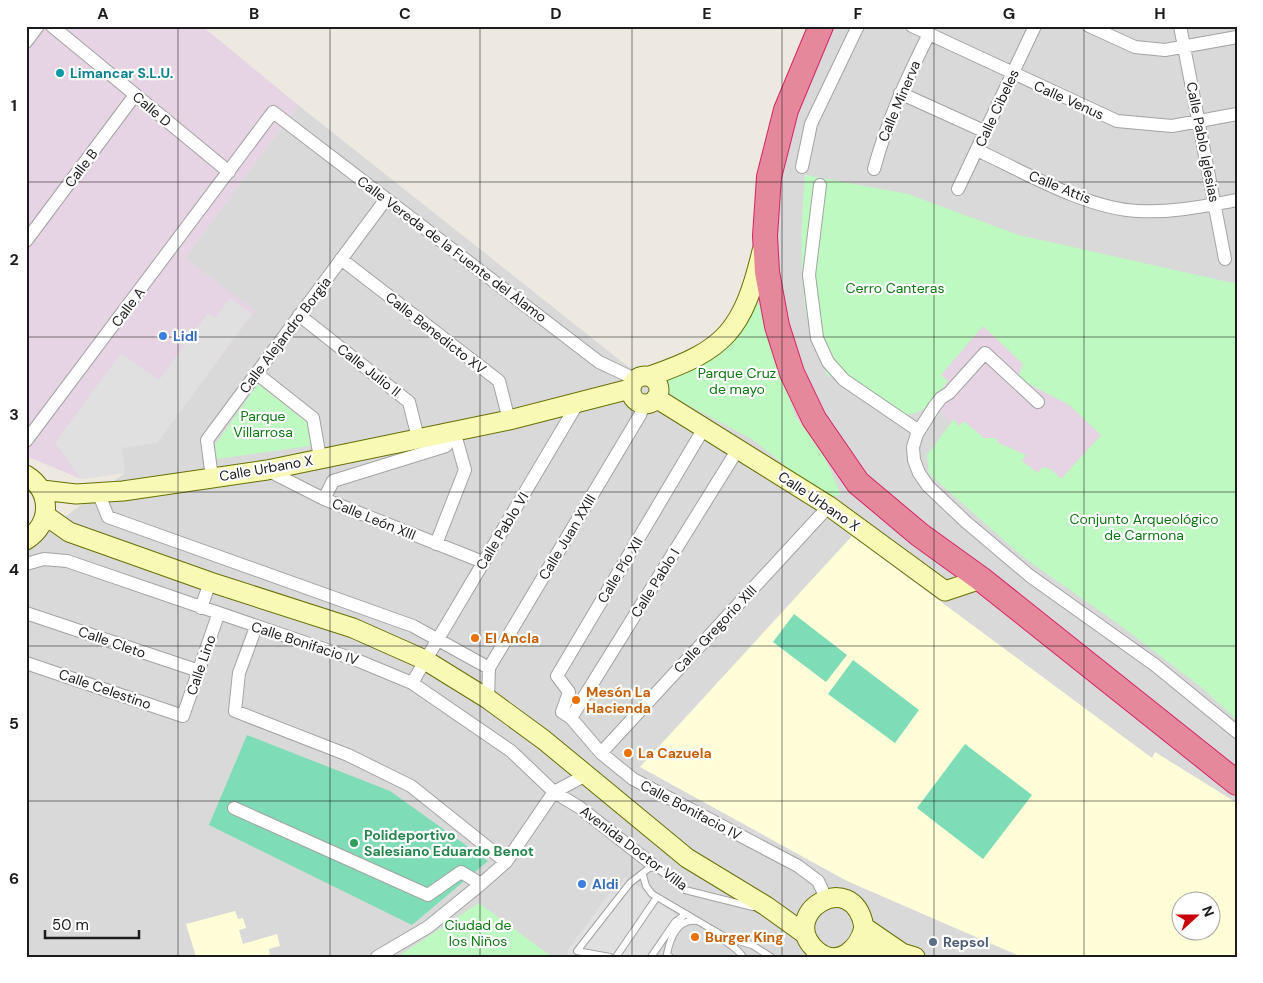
<svg xmlns="http://www.w3.org/2000/svg" width="1263" height="983" viewBox="0 0 1263 983" font-family="'DM Sans',sans-serif">
<style>
.residential{fill:#dad9d9;fill-rule:evenodd}
.industrial{fill:#e6d3e3}
.education{fill:#fffed8;fill-rule:evenodd}
.park{fill:#bdf9c0}
.pitch{fill:#7eddb6}
.parking{fill:#e0e0e0}
.lines{fill:none;stroke-linecap:round;stroke-linejoin:round}
.lane-casing{stroke:#a3a3a3;stroke-width:8}
.street-casing{stroke:#a3a3a3;stroke-width:14}
.secondary-casing{stroke:#677005;stroke-width:21}
.highway-casing{stroke:#d52466;stroke-width:26}
.lane{stroke:#fff;stroke-width:6}
.street{stroke:#fff;stroke-width:12}
.secondary{stroke:#f7f9b4;stroke-width:19}
.highway{stroke:#e5889c;stroke-width:24}
.grid{fill:none;stroke:#1c1c1c;stroke-width:1;stroke-opacity:0.55}
.culture-dot{fill:#0f9aa8;stroke:#fff;stroke-width:2}
.shop-dot{fill:#3f7fe0;stroke:#fff;stroke-width:2}
.food-dot{fill:#e8710a;stroke:#fff;stroke-width:2}
.leisure-dot{fill:#2e9e5b;stroke:#fff;stroke-width:2}
.service-dot{fill:#5c6f8a;stroke:#fff;stroke-width:2}
.labels{text-anchor:middle;stroke-width:4.5;stroke-linejoin:round;paint-order:stroke}
.culture-label{font-size:14px;font-weight:bold;fill:#0d838f;stroke:#fff;text-anchor:start}
.street-label{font-size:14px;fill:#1c1c1c;stroke:#fff}
.park-label{font-size:14px;fill:#0c7812;stroke:#fff}
.shop-label{font-size:14px;font-weight:bold;fill:#366cbe;stroke:#fff;text-anchor:start}
.food-label{font-size:14px;font-weight:bold;fill:#c56008;stroke:#fff;text-anchor:start}
.leisure-label{font-size:14px;font-weight:bold;fill:#27864d;stroke:#fff;text-anchor:start}
.service-label{font-size:14px;font-weight:bold;fill:#4e5e75;stroke:#fff;text-anchor:start}
.neatline{fill:none;stroke:#1c1c1c;stroke-width:2}
.grid-label{font-size:16px;text-anchor:middle;font-weight:bold;fill:#1c1c1c}
</style>
<rect width="100%" height="100%" fill="#ede9e1"/>
<path class="residential" d="M 831,26 L 1237,26 L 1237,957 L 26,957 L 26,545 L 125,473 L 121,448 L 254,311 L 185,258 L 298,105 L 645,380 L 745,321 L 778,186 L 792,114 ZM 1180,900 L 1210,900 L 1210,930 L 1180,930 Z"/>
<path class="industrial" d="M 26,26 L 202,26 L 298,105 L 185,258 L 255,311 L 157,443 L 121,448 L 125,473 L 81,479 L 31,458 L 26,459 Z
M 983,326 L 1023,364 L 1018,378 L 1069,405 L 1101,435 L 1061,479 L 1038,473 L 1022,461 L 1013,448 L 998,443 L 996,439 L 984,438 L 964,421 L 960,426 L 954,419 L 952,422 L 929,403 L 948,381 L 941,375 Z"/>
<path class="education" d="M 852,536 L 1152,758 L 1155,752 L 1237,803 L 1237,957 L 1022,957 L 847,881 L 640,767 ZM 1180,900 L 1210,900 L 1210,930 L 1180,930 Z
M 235,911 L 238,919 L 243,918 L 246,928 L 239,930 L 243,944 L 277,934 L 280,946 L 269,949 L 270,957 L 196,957 L 186,924 Z"/>
<path class="park" d="M 805,175 L 908,194 L 1019,235 L 1237,284 L 1237,720 L 1201,687 L 1117,623 L 1023,557 L 929,474 L 927,455 L 954,419 L 959,426 L 964,421 L 984,438 L 996,438 L 998,443 L 1026,455 L 1022,461 L 1038,473 L 1042,467 L 1051,469 L 1061,479 L 1101,435 L 1069,405 L 1018,378 L 1023,364 L 983,326 L 941,375 L 948,381 C 935,397 923,420 899,413 L 836,373 L 828,377 C 822,363 815,349 811,335 C 798,290 801,221 805,175 Z
M 749,298 L 775,316 L 772,347 L 796,418 L 820,446 L 841,495 L 816,498 L 781,462 L 753,440 L 677,399 L 650,376 L 725,336 Z
M 258,384 L 310,425 L 310,446 L 217,459 L 215,445 Z
M 479,903 L 552,957 L 397,957 Z"/>
<path class="pitch" d="M 794,614 L 847,655 L 826,682 L 773,642 Z
M 853,660 L 919,710 L 895,743 L 828,694 Z
M 247,735 L 390,791 L 488,861 L 412,925 L 209,825 Z
M 965,744 L 1032,795 L 983,859 L 917,808 Z"/>
<path class="parking" d="M 230,298 L 252,314 L 157,443 L 122,448 L 125,473 L 81,479 L 55,443 L 121,353 L 159,380 L 208,313 L 215,318 Z
M 625,877 L 676,914 L 645,957 L 567,957 L 568,950 L 610,892 L 613,894 Z"/>
<g class="lines">
<defs>
<path id="lane" d="M 643,875 L 646,886 L 652,894 L 725,937 L 752,945 L 771,957
M 719,935 C 726,944 737,947 743,957
M 610,957 L 577,951 L 630,883 L 653,865 L 685,890 L 753,907
M 616,957 L 657,897
M 651,957 L 675,922 L 686,914
M 670,957 L 667,954 C 670,939 677,919 696,921"/>
<path id="street" d="M 52,26 L 229,172
M 912,26 L 1117,121 L 1172,126 L 1237,114
M 1089,26 L 1135,47 L 1165,50 L 1237,37
M 1180,26 L 1225,259
M 26,42 L 38,26
M 900,93 L 986,132
M 977,150 C 1024,172 1087,209 1138,211 C 1172,213 1204,206 1237,200
M 802,167 L 811,124 L 858,26
M 874,169 C 887,121 907,78 929,34
M 820,185 L 809,275 L 817,338 L 828,362 L 844,380 L 919,431
M 958,189 L 1035,26
M 26,241 L 135,95
M 341,259 L 499,381 L 509,420
M 299,315 L 409,402 L 418,438
M 256,373 L 313,418 L 320,458
M 1038,402 L 985,353 L 949,393 L 941,398 L 934,407 L 917,434 L 913,447 L 914,460 L 919,473 L 928,486 L 966,522 L 1030,576 L 1155,665 L 1237,732
M 704,428 L 557,676 L 569,692 L 562,712 L 571,718 L 601,753 L 633,779 L 798,866 L 818,881 L 826,898
M 26,441 L 273,112 L 599,362 L 635,379
M 267,470 L 324,499 L 483,562
M 212,478 L 207,440 L 386,199
M 98,492 L 108,517 L 413,626 L 489,668 L 488,699
M 324,499 L 333,481 L 446,446 L 454,431
M 436,544 L 465,470 L 454,431
M 26,564 L 44,559 L 67,561 L 359,661 L 412,683 L 511,751 L 554,792 L 579,807 L 653,865
M 201,608 L 210,582
M 26,613 L 199,671
M 256,627 L 239,673 L 235,711 L 348,755 L 411,786 L 506,862
M 26,663 L 183,716 L 218,615
M 489,668 L 640,415 L 644,404
M 412,683 L 579,401
M 571,718 L 738,449
M 601,753 L 829,506
M 234,808 L 428,895 L 461,872 L 481,884
M 377,957 L 428,927 L 481,884 L 506,862 L 554,792 L 586,775"/>
<path id="secondary" d="M631 390a14 14 0 1 1 28 0a14 14 0 1 1-28 0Z
M 650,376 C 726,350 743,330 762,251
M 656,398 L 829,506 L 945,591 L 981,579
M 26,475 C 52,491 52,524 26,540
M 42,490 L 76,494 L 123,491 L 267,470 L 509,420 L 630,389
M 45,515 L 69,532 L 210,582 L 353,628 L 425,660 L 488,699 L 544,740 L 687,858 L 766,906 L 805,934
M 864,927 C 860,948 838,969 817,951 C 775,915 853,865 864,927 L 902,953
M 855,949 L 902,953 L 915,957"/>
<path id="highway" d="M 821,26 L 786,110 L 769,177 L 765,236 L 767,272 L 777,326 L 792,373 L 814,419 L 858,483 L 920,535 L 981,579 L 1237,783"/>
</defs>
<use href="#lane" class="lane-casing"/>
<use href="#street" class="street-casing"/>
<use href="#secondary" class="secondary-casing"/>
<use href="#highway" class="highway-casing"/>
<use href="#lane" class="lane"/>
<use href="#street" class="street"/>
<use href="#secondary" class="secondary"/>
<use href="#highway" class="highway"/>
</g>
<path class="grid" d="M 178,26 L 178,957M 330,26 L 330,957M 480,26 L 480,957M 632,26 L 632,957M 782,26 L 782,957M 934,26 L 934,957M 1084,26 L 1084,957M 26,182 L 1237,182M 26,337 L 1237,337M 26,492 L 1237,492M 26,646 L 1237,646M 26,801 L 1237,801"/>
<circle class="culture-dot" cx="60" cy="73" r="5"/>
<g class="shop-dot">
<circle cx="163" cy="336" r="5"/>
<circle cx="582" cy="884" r="5"/>
</g>
<g class="food-dot">
<circle cx="475" cy="638" r="5"/>
<circle cx="576" cy="700" r="5"/>
<circle cx="628" cy="753" r="5"/>
<circle cx="695" cy="937" r="5"/>
</g>
<circle class="leisure-dot" cx="354" cy="843" r="5"/>
<circle class="service-dot" cx="933" cy="942" r="5"/>
<g class="labels">
<g class="culture-label">
<text x="70" y="78">Limancar S.L.U.</text>
</g>
<g class="street-label">
<text transform="translate(1069 100) rotate(24)" y="5">Calle Venus</text>
<text transform="translate(899 101) rotate(-67)" y="5">Calle Minerva</text>
<text transform="translate(997 108) rotate(-65)" y="5">Calle Cibeles</text>
<text transform="translate(152 109) rotate(40)" y="5">Calle D</text>
<text transform="translate(1203 142) rotate(79)" y="5">Calle Pablo Iglesias</text>
<text transform="translate(81 168) rotate(-53)" y="5">Calle B</text>
<text transform="translate(1060 187) rotate(22)" y="5">Calle Attis</text>
<text transform="translate(452 249) rotate(37)" y="5">Calle Vereda de la Fuente del Álamo</text>
<text transform="translate(128 307) rotate(-53)" y="5">Calle A</text>
<text transform="translate(436 333) rotate(38)" y="5">Calle Benedicto XV</text>
<text transform="translate(285 335) rotate(-53)" y="5">Calle Alejandro Borgia</text>
<text transform="translate(369 370) rotate(38)" y="5">Calle Julio II</text>
<text transform="translate(266 468) rotate(-10)" y="5">Calle Urbano X</text>
<text transform="translate(819 501) rotate(34)" y="5">Calle Urbano X</text>
<text transform="translate(374 519) rotate(22)" y="5">Calle León XIII</text>
<text transform="translate(502 531) rotate(-59)" y="5">Calle Pablo VI</text>
<text transform="translate(567 537) rotate(-59)" y="5">Calle Juan XXIII</text>
<text transform="translate(620 570) rotate(-59)" y="5">Calle Pío XII</text>
<text transform="translate(655 583) rotate(-58)" y="5">Calle Pablo I</text>
<text transform="translate(715 629) rotate(-47)" y="5">Calle Gregorio XIII</text>
<text transform="translate(112 642) rotate(19)" y="5">Calle Cleto</text>
<text transform="translate(305 643) rotate(18)" y="5">Calle Bonifacio IV</text>
<text transform="translate(201 665) rotate(-71)" y="5">Calle Lino</text>
<text transform="translate(105 689) rotate(19)" y="5">Calle Celestino</text>
<text transform="translate(691 810) rotate(28)" y="5">Calle Bonifacio IV</text>
<text transform="translate(634 848) rotate(37)" y="5">Avenida Doctor Villa</text>
</g>
<g class="park-label">
<text x="895" y="293">Cerro Canteras</text>
<text x="737" y="378">Parque Cruz<tspan x="737" dy="16">de mayo</tspan></text>
<text x="263" y="421">Parque<tspan x="263" dy="16">Villarrosa</tspan></text>
<text x="1144" y="524">Conjunto Arqueológico<tspan x="1144" dy="16">de Carmona</tspan></text>
<text x="478" y="930">Ciudad de<tspan x="478" dy="16">los Niños</tspan></text>
</g>
<g class="shop-label">
<text x="173" y="341">Lidl</text>
<text x="592" y="889">Aldi</text>
</g>
<g class="food-label">
<text x="485" y="643">El Ancla</text>
<text x="586" y="697">Mesón La<tspan x="586" dy="16">Hacienda</tspan></text>
<text x="638" y="758">La Cazuela</text>
<text x="705" y="942">Burger King</text>
</g>
<g class="leisure-label">
<text x="364" y="840">Polideportivo<tspan x="364" dy="16">Salesiano Eduardo Benot</tspan></text>
</g>
<g class="service-label">
<text x="943" y="947">Repsol</text>
</g>
</g>
<rect width="1263" height="983" fill="none" stroke="#ffffff" stroke-width="55"/>
<g transform="translate(1196 916) rotate(69)"><circle r="24" fill="#ffffff" stroke="#a4a4a4"/>
<path d="M0-4L9 19L0 12L-9 19Z" fill="#c60107"/>
<text y="-8" font-size="14" font-weight="bold" text-anchor="middle" fill="#1c1c1c">N</text>
</g>
<path d="M45 930v8h94v-8" fill="none" stroke="#1c1c1c" stroke-width="2.5"/>
<text x="52" y="930" font-size="15" fill="#1c1c1c" stroke="#ffffff" stroke-width="4" paint-order="stroke">50 m</text>
<rect x="28" y="28" width="1208" height="928" class="neatline"/>
<g class="grid-label">
<text x="103" y="19">A</text>
<text x="254" y="19">B</text>
<text x="405" y="19">C</text>
<text x="556" y="19">D</text>
<text x="707" y="19">E</text>
<text x="858" y="19">F</text>
<text x="1009" y="19">G</text>
<text x="1160" y="19">H</text>
<text x="14" y="111">1</text>
<text x="14" y="265">2</text>
<text x="14" y="420">3</text>
<text x="14" y="575">4</text>
<text x="14" y="729">5</text>
<text x="14" y="884">6</text>
</g>
</svg>
